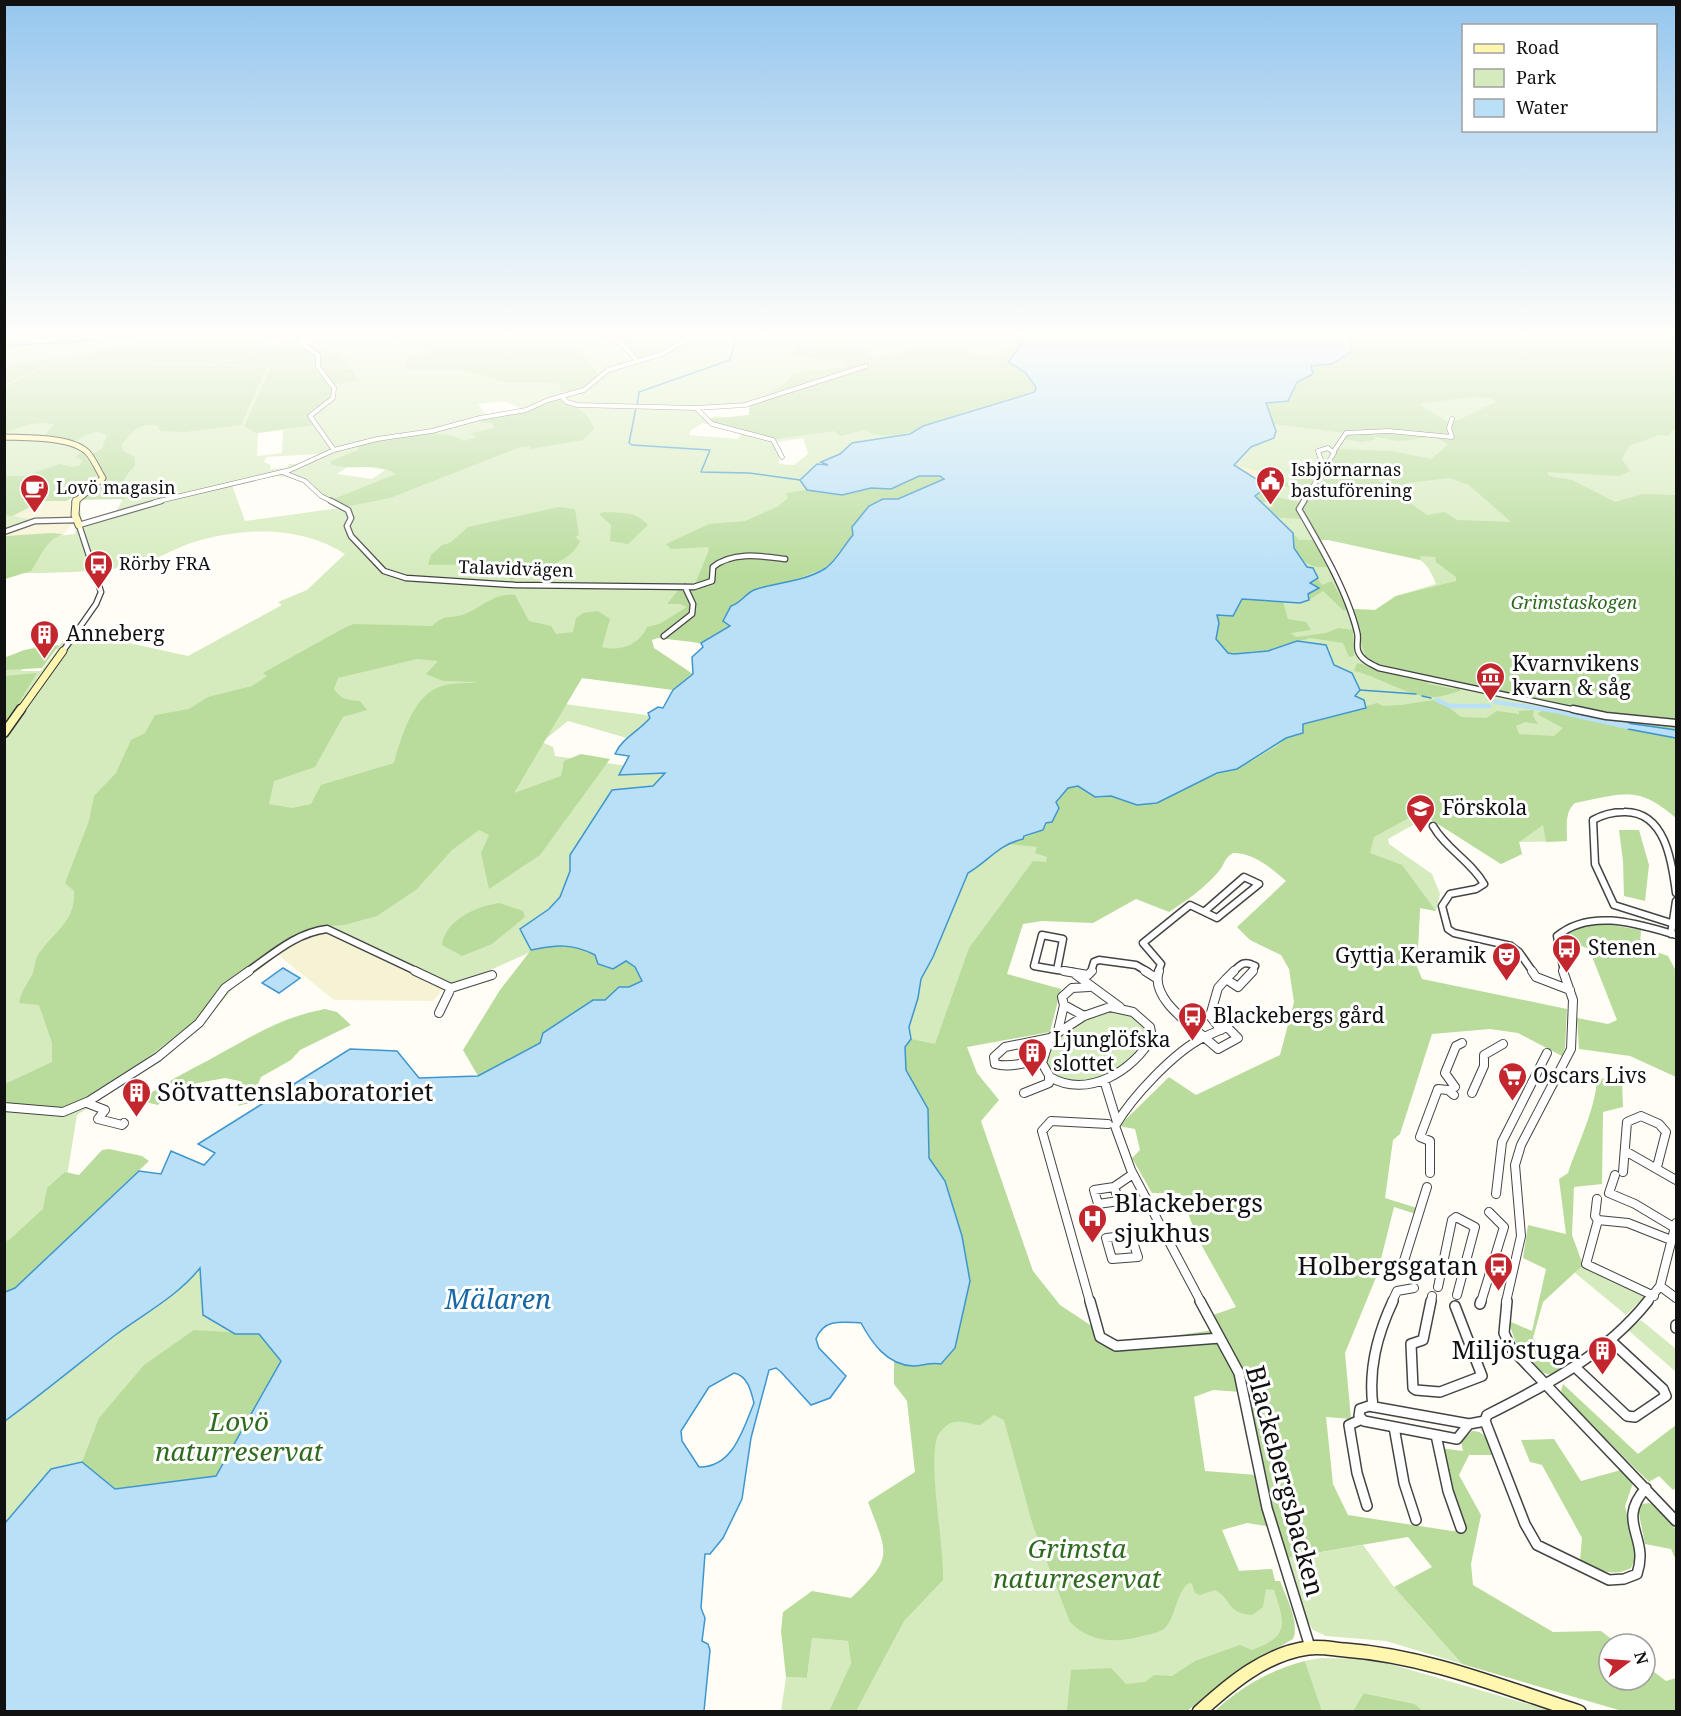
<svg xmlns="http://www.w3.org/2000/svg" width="1681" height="1716" viewBox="0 0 1681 1716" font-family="'Noto Serif',serif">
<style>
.farmland{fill:#f6f3d4}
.green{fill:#d5ebbd;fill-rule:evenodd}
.forest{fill:#b9dc9c;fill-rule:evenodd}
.sand{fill:#fbeec1}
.water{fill:#b9e0f7;stroke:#3f96cf;stroke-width:1.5;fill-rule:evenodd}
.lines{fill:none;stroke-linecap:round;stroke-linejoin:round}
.stream{stroke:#3f96cf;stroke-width:1.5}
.canal-far1{stroke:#b9e0f7;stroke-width:4.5}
.canal{stroke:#b9e0f7;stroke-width:6}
.street-far4-casing{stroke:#444;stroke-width:5}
.street-far3-casing{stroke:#444;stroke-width:7}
.street-far2-casing{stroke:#444;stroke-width:9}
.street-far1-casing{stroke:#444;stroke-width:10}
.street-casing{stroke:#444;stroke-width:12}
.secondary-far3-casing{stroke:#333;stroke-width:7}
.secondary-far2-casing{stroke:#333;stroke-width:9}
.secondary-far1-casing{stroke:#333;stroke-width:11}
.secondary-casing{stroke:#333;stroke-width:16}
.street-far4{stroke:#fff;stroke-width:4}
.street-far3{stroke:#fff;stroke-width:4.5}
.street-far2{stroke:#fff;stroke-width:6}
.street-far1{stroke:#fff;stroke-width:8}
.street{stroke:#fff;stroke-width:9}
.secondary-far3{stroke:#fff6b0;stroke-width:5}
.secondary-far2{stroke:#fff6b0;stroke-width:7}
.secondary-far1{stroke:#fff6b0;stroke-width:8}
.secondary{stroke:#fff6b0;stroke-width:13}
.labels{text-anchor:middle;stroke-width:6;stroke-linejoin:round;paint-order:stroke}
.far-poi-label{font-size:18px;fill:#111;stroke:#fff;text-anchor:start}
.far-street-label{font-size:18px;fill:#111;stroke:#fff}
.far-park-label{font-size:18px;font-style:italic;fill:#2f6b1f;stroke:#fff}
.poi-label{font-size:21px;fill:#111;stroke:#fff;text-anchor:start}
.near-poi-label{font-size:26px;fill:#111;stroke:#fff;text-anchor:start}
.near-park-label{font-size:26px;font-style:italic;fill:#2f6b1f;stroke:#fff}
.near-street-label{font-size:26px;fill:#111;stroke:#fff}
.near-water-label{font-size:27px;font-style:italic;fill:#1768a6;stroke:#fff}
</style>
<rect width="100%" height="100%" fill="#fffdf5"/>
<path class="farmland" d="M 54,500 L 72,502 L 74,521 L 65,533 L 5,536 L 4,524 L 12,516 L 42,501 Z
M 314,927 L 450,981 L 433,1001 L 334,1000 L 272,950 Z"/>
<path class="green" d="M 5,336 L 255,336 L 251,346 L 291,344 L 308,336 L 302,342 L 306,345 L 323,336 L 1183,336 L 5,1711 L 5,657 L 41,645 L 59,646 L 70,630 L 188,656 L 282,605 L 278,602 L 307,590 L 345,554 C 301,525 241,527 191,543 C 173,549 155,561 136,565 C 94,573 52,573 9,573 L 5,541 L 75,534 L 76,524 L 70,508 L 74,506 L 73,498 L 42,501 L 13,516 L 33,520 L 5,532 ZM 504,401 L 522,409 L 486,415 L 478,404 ZM 750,405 L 751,414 L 737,419 L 715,416 L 707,419 L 698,409 ZM 703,423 L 741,433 L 738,439 L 690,435 L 690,431 ZM 283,430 L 282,453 L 257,456 L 258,433 ZM 803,438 L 808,454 L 794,465 L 779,464 L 779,448 L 777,442 ZM 318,454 L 301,464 L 289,464 L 287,468 L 270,469 L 271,465 L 264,462 L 266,457 ZM 349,466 L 362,466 L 385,470 L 372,479 L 337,474 ZM 273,476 L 296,478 L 340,508 L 245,521 L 232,485 ZM 119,496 L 122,500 L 117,510 L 82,522 L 79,500 ZM 666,632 L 719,651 L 684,682 L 608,660 ZM 38,649 L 58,649 L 41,671 L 21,671 ZM 582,678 L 671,689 L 684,693 L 668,718 L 564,704 ZM 568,721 L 644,743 L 628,766 L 555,756 L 553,747 L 542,742 ZM 320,932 L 330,933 L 445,990 L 533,951 L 492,1083 L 95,1241 L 65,1189 L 77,1115 L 159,1060 L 203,1024 L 235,986 L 259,970 L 296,940 Z
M 1307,336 L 1676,336 L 1676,818 C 1637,784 1622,794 1575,803 C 1564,812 1567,828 1567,841 L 1519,842 L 1522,854 L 1501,864 L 1427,817 L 1388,839 L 1389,844 L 1432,874 L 1440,894 L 1436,911 L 1420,908 L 1417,967 L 1422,979 L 1287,882 L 1276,869 L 1241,850 L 1226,851 L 1136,897 L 1021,923 L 963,1047 L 976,1119 L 1028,1277 L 1167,1400 L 1239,1571 L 1272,1569 L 1275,1581 L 1280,1581 L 1292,1614 L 1295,1635 L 1284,1645 L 1238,1669 L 1187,1711 L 840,1711 L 928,1560 L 908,1388 L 820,988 L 1196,500 ZM 1321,539 C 1338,540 1407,552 1420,560 C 1428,565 1433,576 1436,584 L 1396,596 L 1375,610 L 1353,609 Z
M 1113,1009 L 1127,1012 L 1146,1029 C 1151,1063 1064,1109 1044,1059 C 1058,1026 1081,1021 1113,1009 Z
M 1583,1265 L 1646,1295 L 1626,1315 L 1574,1272 Z
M 1641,1320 L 1676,1349 L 1676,1372 L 1628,1330 Z
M 1363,1545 L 1394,1587 L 1462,1664 L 1386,1641 L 1326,1636 L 1313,1630 L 1305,1616 L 1286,1558 Z
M 812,1638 L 848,1641 L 851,1663 L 829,1711 L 781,1712 L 786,1677 L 807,1678 Z
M 1320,1658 L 1373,1659 L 1552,1711 L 1423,1711 L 1415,1704 L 1365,1693 L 1353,1711 L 1322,1711 L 1305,1661 Z"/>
<path class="forest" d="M 231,336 L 281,336 L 267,344 C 280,346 289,336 302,336 L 299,340 L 315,355 L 316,367 L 86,361 L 65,358 L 131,345 Z
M 395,336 L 569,336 L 572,347 L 580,350 L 599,376 C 588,385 575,395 560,391 L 560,385 L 554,383 L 504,382 L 459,369 L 405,369 L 409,357 L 428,352 L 418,343 L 406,346 Z
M 613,336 L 660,336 L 661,340 L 677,342 L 695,338 L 699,345 L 679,353 L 638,358 L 629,347 Z
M 821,336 L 851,336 L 875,359 L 930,344 L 963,348 L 981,357 L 1003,353 L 1020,336 L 1028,336 C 1020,352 1023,375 1036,387 L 1035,392 L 923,426 C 908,435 881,440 865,430 L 840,436 L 834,431 L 775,439 L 714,424 L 708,419 L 749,415 L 749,403 C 765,396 783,388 794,373 L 845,367 L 844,362 L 792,355 L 797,344 Z
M 1346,336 L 1676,336 L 1676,427 L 1668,436 L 1659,435 L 1629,446 L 1622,459 L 1630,471 L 1619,476 L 1547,472 L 1549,476 L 1572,480 L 1615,502 L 1643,494 L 1676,495 L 1676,730 L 1627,723 L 1628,729 L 1676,738 L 1676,818 C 1637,784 1622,794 1575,803 C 1564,812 1567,828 1567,841 L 1546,842 L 1543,825 L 1519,842 L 1522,854 L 1501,864 L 1427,817 L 1416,814 L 1374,837 L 1370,853 L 1402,865 L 1436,911 L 1420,908 L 1417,967 L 1422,979 L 1567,1009 L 1565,1048 L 1562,1056 L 1518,1033 L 1490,1029 L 1432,1034 L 1400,1134 L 1393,1140 L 1385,1198 L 1417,1208 L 1416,1214 L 1394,1207 L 1377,1275 L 1345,1353 L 1351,1419 L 1326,1417 L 1333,1484 L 1348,1515 L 1452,1531 L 1463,1530 L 1440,1448 L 1463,1451 L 1461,1442 L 1472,1431 C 1487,1431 1488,1442 1493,1455 L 1469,1455 L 1459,1475 L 1481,1515 L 1471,1564 L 1473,1585 L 1553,1632 L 1601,1631 L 1618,1644 L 1609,1644 L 1609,1680 L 1645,1680 L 1645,1665 L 1666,1681 L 1676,1678 L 1676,1711 L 1622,1711 L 1462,1664 L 1394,1587 L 1432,1567 L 1408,1537 L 1286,1558 L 1278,1528 L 1247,1523 L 1222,1530 L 1239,1571 L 1272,1569 L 1275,1581 L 1280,1581 C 1286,1597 1300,1622 1293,1639 L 1238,1669 L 1187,1711 L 1067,1711 L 1071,1670 L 1111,1668 L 1126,1684 L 1145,1682 L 1154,1675 L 1172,1676 L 1195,1661 L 1240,1645 L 1252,1650 C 1290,1636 1285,1624 1274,1590 L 1266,1589 L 1263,1607 L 1252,1615 C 1226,1613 1233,1600 1215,1590 L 1200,1595 L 1195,1593 L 1192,1584 L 1189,1583 C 1176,1592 1176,1617 1165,1628 C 1159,1633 1150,1634 1143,1636 C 1116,1643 1090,1643 1070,1622 L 1033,1526 L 1004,1420 L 994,1415 L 980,1425 C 970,1425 959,1418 949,1424 C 945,1426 939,1433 937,1437 C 928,1467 944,1543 943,1580 L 904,1621 L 856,1711 L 829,1711 L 851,1663 L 848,1641 L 812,1638 L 807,1678 L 786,1677 L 781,1631 L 783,1612 L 812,1591 L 851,1598 C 894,1557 888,1555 868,1502 L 915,1472 L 907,1401 L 894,1384 L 894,1361 L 914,1366 L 927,1362 L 941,1364 L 970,1281 L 962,1236 L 945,1181 L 929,1158 L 928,1109 L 906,1070 L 905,1047 L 911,1039 L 935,1044 L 969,948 L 1033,861 L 1046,862 L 1047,857 L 1035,853 L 1037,847 L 1009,844 L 1043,830 L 1059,808 L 1056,803 L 1068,788 L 1079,786 L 1099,798 L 1111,796 L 1137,805 L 1157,803 L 1197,782 L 1252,761 L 1277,746 L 1303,724 L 1377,703 L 1383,706 L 1401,705 L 1434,700 L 1446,705 L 1461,717 L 1486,718 L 1497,711 L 1519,714 L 1519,711 L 1534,710 L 1533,716 L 1538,724 L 1525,722 L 1516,726 L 1519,734 L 1554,736 L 1563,728 L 1537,714 L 1544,709 L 1544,705 L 1384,667 L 1366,659 L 1351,609 L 1375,610 L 1396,596 L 1456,581 L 1456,577 L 1436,562 L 1435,557 L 1421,556 L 1420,560 L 1328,540 L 1317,540 L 1327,567 C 1307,570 1292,554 1293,533 L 1299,540 L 1315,540 L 1305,519 L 1280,518 L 1266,508 L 1274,506 L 1268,502 L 1261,503 L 1255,496 L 1264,489 L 1269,490 L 1301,477 L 1306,467 L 1320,466 L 1322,468 L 1310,487 C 1297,485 1280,486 1271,496 L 1300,502 L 1297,508 L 1302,511 L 1337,449 L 1392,451 L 1431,459 L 1448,445 C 1434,431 1416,441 1401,441 C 1391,441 1381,437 1371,436 L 1376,438 L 1374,440 L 1361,442 L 1343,439 L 1345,433 L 1273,424 L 1265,403 L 1288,400 L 1297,382 L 1308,378 L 1310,366 L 1332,364 L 1350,352 L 1351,341 ZM 1472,397 L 1490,398 L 1496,402 L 1459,420 L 1453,420 L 1451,424 L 1419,404 ZM 1450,478 L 1469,485 L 1511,522 L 1457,520 L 1445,512 L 1427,515 L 1378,480 L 1381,479 L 1401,487 L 1407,483 ZM 1233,853 C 1254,853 1271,868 1286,881 L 1237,927 L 1250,940 L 1281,955 L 1289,969 L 1294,1002 L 1280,1055 L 1196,1095 L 1169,1077 L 1119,1126 L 1135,1129 L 1140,1150 L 1132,1158 L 1152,1193 L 1180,1193 L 1198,1239 L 1236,1307 L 1213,1315 L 1220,1329 L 1119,1344 L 1060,1305 L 1033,1271 L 981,1121 L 999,1100 L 977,1073 L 967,1047 L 1050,1032 L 1061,989 L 1007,974 L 1023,924 L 1042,921 L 1093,923 L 1136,899 L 1169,912 C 1186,901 1205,888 1219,871 C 1225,864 1224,858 1233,853 ZM 1213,1390 L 1241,1392 L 1257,1475 L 1205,1471 L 1194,1397 Z
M 313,343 L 315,349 C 332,351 341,351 351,367 L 319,367 L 319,357 L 303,344 Z
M 60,358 L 5,385 L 5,371 L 10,365 Z
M 62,358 L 84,362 L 267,367 L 241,425 L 185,432 L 160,431 L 158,426 C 139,422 132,432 121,445 L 124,451 L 135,457 L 135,466 C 124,476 120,484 125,499 L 78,500 L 105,478 L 104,471 L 95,463 L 92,455 L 102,448 L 107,435 C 92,425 80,443 66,442 C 59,442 50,439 43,437 L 54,425 C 44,419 8,428 5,436 L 5,387 Z
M 271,367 L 317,368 L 332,388 C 331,404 322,406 309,413 L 308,417 L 314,425 L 256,433 L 244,426 Z
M 320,368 L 352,369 L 359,380 L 333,385 Z
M 558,398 C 576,407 587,409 594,429 L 583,440 L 531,449 L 529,446 L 520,447 L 390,498 L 344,507 L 331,500 L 396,474 C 376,461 352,472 331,464 L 331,461 L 358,450 L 359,444 C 387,437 440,426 464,441 L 476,437 L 471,433 L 494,428 L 492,423 L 481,423 L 483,419 L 524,412 Z
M 82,452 L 96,473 L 97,481 L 67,501 L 42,501 L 12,516 L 5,515 L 4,473 L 7,476 L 25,476 L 60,464 L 71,467 L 79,466 L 83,460 L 75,457 Z
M 919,476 L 941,476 L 944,479 L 898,499 L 883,499 L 827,567 L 779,586 L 770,586 L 750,592 L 739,603 L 730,625 L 701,643 L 658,638 L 652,640 L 654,648 L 693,674 L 673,690 L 582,678 L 514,793 L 561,776 L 564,761 L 581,754 L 610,759 L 540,855 L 489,889 L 481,853 L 489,835 L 479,830 L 452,850 L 417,889 L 377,916 L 344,925 L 314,927 L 262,956 L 220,986 L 201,1016 L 139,1064 L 84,1101 L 61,1110 L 5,1104 L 5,1084 L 52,1062 L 52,1043 L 39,1005 L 19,1003 C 21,991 28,983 33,973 C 35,967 35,960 38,955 C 54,931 76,922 74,891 L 65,883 L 89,821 L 94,796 L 116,773 L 131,740 L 145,733 L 155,715 L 189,709 L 208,697 L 252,686 L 267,676 L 263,673 L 344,628 L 354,624 L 432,626 C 445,614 446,619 462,615 C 481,609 492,593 515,595 L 529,621 L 551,626 L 556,634 L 573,632 L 576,618 L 583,613 L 598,611 L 610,619 L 602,647 C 619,652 640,645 647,627 L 659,624 L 687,607 L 680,604 L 667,604 L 680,588 L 689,588 L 695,584 L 709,550 L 708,547 L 671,549 L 666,544 L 709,524 L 745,521 L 777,507 L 788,498 L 786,493 L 807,490 L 842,495 L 871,488 L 892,489 ZM 417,659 L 438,661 L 426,674 L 443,681 L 479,682 C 467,684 453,682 442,686 C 413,694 401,738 394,763 L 321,785 L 311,804 L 292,808 L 269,804 L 274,781 L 315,767 L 343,717 L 367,710 L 360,701 C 347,700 342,700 334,689 L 338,678 Z
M 559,507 L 575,509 L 579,535 L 575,537 L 580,541 C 572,563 530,573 510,580 L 510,564 L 428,565 L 431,555 L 442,545 L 450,543 L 468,527 Z
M 604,512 C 621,513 636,511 648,525 L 628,544 L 610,541 L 611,525 L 599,514 Z
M 51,533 L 64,534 C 44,540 42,556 31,571 L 5,579 L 5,536 Z
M 1312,579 L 1318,579 L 1322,585 L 1332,581 L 1347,609 L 1344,611 L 1323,591 L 1309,600 L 1308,594 L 1318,588 L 1310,583 Z
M 1242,598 L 1283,602 L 1288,619 L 1306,622 L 1311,630 L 1291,633 L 1296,637 L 1326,633 L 1338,628 L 1353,630 L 1354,656 L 1349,657 L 1343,643 L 1310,638 L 1268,651 L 1252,651 L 1245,654 L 1228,653 L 1216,639 L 1219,622 L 1217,615 L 1233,616 Z
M 59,645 L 42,668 L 5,670 L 5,658 L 24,650 Z
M 1357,663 L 1427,681 L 1429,684 L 1454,689 L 1455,686 L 1460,687 L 1460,691 C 1452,693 1444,696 1436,697 C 1409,698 1381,677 1354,671 Z
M 37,673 L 5,726 L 5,676 Z
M 1619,830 L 1639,830 L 1649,865 L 1645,901 L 1624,896 L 1623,861 Z
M 499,903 L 523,911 L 525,917 L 492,944 L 462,956 L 442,945 C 445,920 477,906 499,903 Z
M 1612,925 L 1641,930 L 1640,946 L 1668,956 L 1676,971 L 1676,1077 L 1630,1056 L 1579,1049 L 1577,1018 L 1608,1024 L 1617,1020 L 1589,949 L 1562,938 C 1576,924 1593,925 1612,925 Z
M 560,944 L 577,946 L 595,955 L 598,964 L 612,969 L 626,961 L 635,967 L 642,981 L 629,987 L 619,987 C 578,1025 527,1050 478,1076 L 463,1050 L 500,990 L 531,950 Z
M 325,1009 L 337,1012 L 351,1025 L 300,1050 L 291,1060 L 261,1077 L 250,1103 L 237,1106 L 244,1101 L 239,1081 L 225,1078 L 182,1086 L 158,1105 L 145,1102 L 144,1098 C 166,1081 191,1070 216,1056 C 255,1035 279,1018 325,1009 Z
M 1597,1078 L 1622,1081 L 1623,1107 L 1603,1112 L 1602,1184 L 1574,1187 L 1572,1235 L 1583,1265 L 1543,1302 L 1533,1338 L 1543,1353 L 1560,1369 L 1555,1375 C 1528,1375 1514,1343 1509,1321 L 1532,1331 L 1546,1269 L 1523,1258 L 1528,1225 L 1566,1234 L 1559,1179 L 1568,1173 C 1578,1143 1596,1108 1597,1078 Z
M 109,1149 L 142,1156 L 149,1161 L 15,1288 L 5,1292 L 5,1241 L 9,1240 L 43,1209 L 47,1188 L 65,1172 L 79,1175 L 102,1150 Z
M 194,1330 L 259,1334 L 281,1361 L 216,1476 L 115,1489 L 82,1462 L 99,1418 L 144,1365 Z
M 1563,1384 L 1638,1454 L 1676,1425 L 1676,1488 L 1673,1490 L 1659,1476 L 1649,1482 L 1565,1399 L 1561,1391 Z
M 1554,1439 L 1581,1481 L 1621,1470 L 1633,1483 L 1625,1506 L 1636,1557 L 1631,1568 C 1612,1578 1598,1569 1580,1561 L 1582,1538 L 1542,1465 L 1530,1462 L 1521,1440 Z
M 1649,1503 L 1657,1506 L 1676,1530 L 1676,1560 L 1671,1549 L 1645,1544 L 1638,1509 L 1641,1504 Z
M 1305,1661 L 1322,1711 L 1215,1711 C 1241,1687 1270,1670 1305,1661 Z
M 1364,1693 L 1415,1704 L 1423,1711 L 1353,1711 Z"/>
<path class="sand" d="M 1234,465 L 1275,475 L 1281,486 L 1288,488 L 1264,489 L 1261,481 Z"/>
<path class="water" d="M 1028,336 L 1346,336 L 1351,341 L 1351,352 L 1332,364 L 1311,366 L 1313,374 L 1297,382 L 1288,401 L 1266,403 L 1276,431 L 1274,438 L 1251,447 L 1234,465 L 1261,482 L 1264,489 L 1255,496 L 1293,533 L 1294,548 L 1307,567 L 1313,568 L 1318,578 L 1310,583 L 1319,588 L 1308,594 L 1309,600 L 1300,603 L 1242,599 L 1233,616 L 1217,615 L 1219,623 L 1216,639 L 1228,653 L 1234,654 L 1268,651 L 1297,641 L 1326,645 L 1334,665 L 1352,673 L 1360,690 L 1355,696 L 1364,700 L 1366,708 L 1303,724 L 1303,733 L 1286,738 L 1237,769 L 1217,773 L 1157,803 L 1137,805 L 1111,796 L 1095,797 L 1078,786 L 1068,788 L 1056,802 L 1059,808 L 1052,822 L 1046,823 L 1043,830 L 1024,836 L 1023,839 C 997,845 988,862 968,873 L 933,957 L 921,979 L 918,998 L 909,1027 L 911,1039 L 905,1047 L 906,1070 L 928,1109 L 929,1158 L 945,1181 L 962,1236 L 970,1281 L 955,1348 L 941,1364 C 929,1362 923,1366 913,1366 C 887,1365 872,1343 861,1323 C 843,1322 824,1318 816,1339 L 819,1348 L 846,1376 L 830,1398 L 811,1405 L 781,1372 L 776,1368 L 769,1370 L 751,1438 L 742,1499 L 723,1538 L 710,1554 L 705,1554 L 701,1608 L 705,1618 L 702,1641 L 708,1644 L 710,1650 L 704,1711 L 5,1711 L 5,1523 L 51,1469 L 82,1462 L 115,1489 L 216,1476 L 281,1361 L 259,1334 L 235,1334 L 203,1315 L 200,1268 C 177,1297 143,1314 114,1336 C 77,1365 42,1394 5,1421 L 5,1292 L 15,1288 L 139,1171 L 161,1174 L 171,1151 L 204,1165 L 215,1153 L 198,1144 L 350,1049 L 397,1051 L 419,1078 L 478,1076 L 540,1043 L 543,1033 L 593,1000 L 605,1000 L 619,987 L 629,987 L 642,981 L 635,967 L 626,961 L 613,969 L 598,964 L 595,955 C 572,943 556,945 531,950 L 520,929 L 549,909 L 560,897 L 570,871 L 570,855 L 612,790 L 653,786 L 665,773 L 619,775 L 629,756 L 615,754 C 621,739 639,731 650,718 L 648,713 L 658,707 L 663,708 L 673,690 L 693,674 L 692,657 L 703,647 L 701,643 L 730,626 L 723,621 L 731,606 C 741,603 745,594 754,590 C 777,582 804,582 826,568 C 836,561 845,544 853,535 L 852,527 L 869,506 L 883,499 L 898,499 L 944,479 L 940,476 L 919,476 L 891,489 L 871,488 L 842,495 L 807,490 L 800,480 L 817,464 L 828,465 L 821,462 L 840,454 L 852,443 L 910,434 L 923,426 L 1035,392 L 1036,387 L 1025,372 L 1008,362 ZM 734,1373 C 748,1376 751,1391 754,1403 C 743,1429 733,1468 699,1467 L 682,1441 L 681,1431 L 709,1387 Z
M 1627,723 L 1676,730 L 1676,738 L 1628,729 Z
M 283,968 L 300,978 L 279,993 L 262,983 Z"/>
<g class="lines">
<path class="stream" d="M 4,346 L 129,338
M 637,406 L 639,392 L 730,360 L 736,336
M 636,408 L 629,443 L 632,445 L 710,450 L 701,472 L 749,473 L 800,480
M 1360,690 L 1416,694
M 1422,696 L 1431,698"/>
<path class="canal-far1" d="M 1437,700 L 1450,706 L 1489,706
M 1495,702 L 1557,711"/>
<path class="canal" d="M 1550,709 L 1627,726"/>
<defs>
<path id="street-far4" d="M 304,336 L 300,342 L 318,355 L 318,367 L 334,388 L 333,398 L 310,416 L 334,450
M 609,336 L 623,345 L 637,361
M 561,396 L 567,402 L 577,405 L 696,408 L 712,424 L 773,440 L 782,457
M 696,408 L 745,405 L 866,366
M 1328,448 L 1334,453 L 1324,469 L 1318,451 Z
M 1334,451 L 1346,433 L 1389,431 L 1452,437 L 1449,428 L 1452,419
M 282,472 L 305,481 L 321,496 L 333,502
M 155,502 L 290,470 L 334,450 L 377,439 L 432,431 L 480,418 L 526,410 L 548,400 L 584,390 L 608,370 L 662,354 L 692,336
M 1303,502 L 1324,469"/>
<path id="street-far3" d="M 331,501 L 348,510 L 351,518 L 347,526 L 351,536 L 384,571 L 406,578 L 515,585 L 694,587 L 712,581 L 713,567 C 733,551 761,556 785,559
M 1304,501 L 1299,509 C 1320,545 1347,591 1357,632 C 1359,638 1356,645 1358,651 C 1361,660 1371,664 1379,668 L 1580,711
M 4,532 L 35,521 L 76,520
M 664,636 L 692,614 L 693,604 L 685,587
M 63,651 L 96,604 L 101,592 L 79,525 L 161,501"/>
<path id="street-far2" d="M 1573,709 L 1606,716 L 1676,723
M 1433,826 C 1446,849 1471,861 1484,884 L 1476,889 L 1450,894 L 1442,906 L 1448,929 L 1454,933 L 1511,946 L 1519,952 L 1533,972
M 1671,923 L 1614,905 L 1595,864 L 1593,820 C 1602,815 1614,812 1624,812 C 1665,811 1672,861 1676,893
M 1671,934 L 1676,901
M 1042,935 L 1063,939 L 1057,970 L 1034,966 Z
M 1057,970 L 1073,972
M 247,972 C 272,955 295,933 327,929 L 418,972
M 1091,972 L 1094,962 L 1099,960 L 1136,965 L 1148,972
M 1158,972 L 1161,964 L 1143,943 L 1190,905 L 1217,918 L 1259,884 L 1244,877 L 1205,911
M 1233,972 C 1241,964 1244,960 1255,966 L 1252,972
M 1564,972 L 1557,936 C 1591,908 1638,924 1676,935"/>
<path id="street-far1" d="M 415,971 L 451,988 L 439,1013
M 1064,971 L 1088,975 L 1092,971
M 1145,971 L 1156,978
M 1159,971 C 1150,997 1187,1022 1204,1037
M 1532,971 L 1536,977 L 1570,990
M 1075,974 L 1120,1007
M 1226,979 L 1238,987 L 1253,971
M 1226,979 L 1234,971
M 451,988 L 492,975
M 1110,1007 L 1133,1012 L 1150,1027 L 1152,1037 C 1134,1071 1087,1099 1050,1077 L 1042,1063 L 1050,1038 L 1084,1016 Z
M 1084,1016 L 1064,1005 L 1062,997 L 1072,988 L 1089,987
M 1227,1027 L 1238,1038 L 1218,1049 L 1204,1037 Z
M 1221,1030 L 1210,1016 L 1218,988 L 1226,979
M 1058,1031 L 1064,1005
M 1042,1063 C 1025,1060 1012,1069 995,1064 L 994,1057 L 1005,1047 L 1050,1038
M 1104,1080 L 1117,1122
M 1455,1087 L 1445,1073 L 1456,1046 L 1462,1043
M 1024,1093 L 1049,1083 L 1049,1076
M 1472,1093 L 1484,1066 L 1484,1055 L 1503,1044
M 87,1103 L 105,1110 L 98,1119 L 122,1125 L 124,1123
M 4,1107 L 63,1112 L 89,1101 L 158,1057 L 199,1023 L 225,988 L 249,971
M 1627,1152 L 1676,1180
M 1623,1172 L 1627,1122 L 1641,1116 L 1659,1124 L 1666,1132 L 1657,1167
M 1430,1173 L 1430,1141 L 1420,1137 L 1438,1089 L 1448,1090 L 1454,1095
M 1615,1175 L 1609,1193 L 1635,1204 L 1675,1228
M 1114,1187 L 1119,1201 L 1098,1204 L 1094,1190 Z
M 1114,1187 L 1133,1174
M 1496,1194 L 1502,1142 L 1547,1053
M 1597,1199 L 1595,1216 L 1598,1220
M 1131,1236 L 1138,1257 L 1112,1259 L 1106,1238 L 1162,1232
M 1415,1280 L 1403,1264 L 1427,1187
M 1660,1286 L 1676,1298
M 1438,1287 L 1452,1220 L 1456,1217 L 1475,1227 L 1457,1295
M 1654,1296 L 1586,1264 L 1598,1220 L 1628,1223 L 1671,1240
M 1090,1302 L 1042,1131 L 1051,1121 L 1108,1124
M 1201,1302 L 1131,1170 L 1115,1126 C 1132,1097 1174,1052 1204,1037
M 1392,1302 L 1397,1291 L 1414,1288
M 1431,1302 L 1432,1296
M 1481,1302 L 1504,1227 L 1489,1212
M 1506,1302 L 1521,1236 L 1515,1165 L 1521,1145 L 1571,1049 L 1573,1000 L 1563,971
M 1647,1302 L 1660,1286 L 1676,1223"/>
<path id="street" d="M 1090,1301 L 1100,1337 L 1116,1346 L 1220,1338
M 1200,1301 L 1239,1373 L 1267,1508 L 1310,1647
M 1431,1301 L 1423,1340 L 1411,1344 L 1413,1388 L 1416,1390 L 1440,1392 L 1482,1376 L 1455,1306
M 1507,1301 L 1504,1333 L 1511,1348 L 1676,1521
M 1480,1304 L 1481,1301
M 1676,1325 L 1676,1328
M 1575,1367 L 1627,1416 L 1635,1417 L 1666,1396 L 1663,1389 L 1610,1340
M 1369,1406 L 1469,1424 L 1457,1439 L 1364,1421 L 1359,1416 L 1360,1409 Z
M 1373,1407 C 1368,1369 1377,1335 1393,1301
M 1362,1419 L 1349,1425 L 1357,1473 L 1367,1506
M 1485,1421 L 1525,1524 L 1537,1545 L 1609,1580 L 1624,1579 L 1637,1574 C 1650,1536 1615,1523 1646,1488
M 1469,1424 L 1485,1421 L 1487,1415 C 1547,1385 1606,1354 1648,1301
M 1394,1427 L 1404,1483 L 1416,1520
M 1436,1435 L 1448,1491 L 1461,1528"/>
<path id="secondary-far3" d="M 4,437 C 25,438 73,436 88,453 C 94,460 98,470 103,478 L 75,502"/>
<path id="secondary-far2" d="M 76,501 L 75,515 L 79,525
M 20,711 L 63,651"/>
<path id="secondary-far1" d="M 4,733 L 21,709"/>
<path id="secondary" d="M 1199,1712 C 1230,1684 1265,1654 1308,1648 C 1320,1646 1333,1649 1345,1650 C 1426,1656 1502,1687 1579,1712"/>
</defs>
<use href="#street-far4" class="street-far4-casing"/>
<use href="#street-far3" class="street-far3-casing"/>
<use href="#street-far2" class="street-far2-casing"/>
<use href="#street-far1" class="street-far1-casing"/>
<use href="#street" class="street-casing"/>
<use href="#secondary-far3" class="secondary-far3-casing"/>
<use href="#secondary-far2" class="secondary-far2-casing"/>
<use href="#secondary-far1" class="secondary-far1-casing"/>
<use href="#secondary" class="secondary-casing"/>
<use href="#street-far4" class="street-far4"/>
<use href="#street-far3" class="street-far3"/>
<use href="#street-far2" class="street-far2"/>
<use href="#street-far1" class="street-far1"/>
<use href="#street" class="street"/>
<use href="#secondary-far3" class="secondary-far3"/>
<use href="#secondary-far2" class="secondary-far2"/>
<use href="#secondary-far1" class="secondary-far1"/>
<use href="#secondary" class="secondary"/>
</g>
<linearGradient id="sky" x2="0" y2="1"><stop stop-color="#95c6ee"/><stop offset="0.58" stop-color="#fffefa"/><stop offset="1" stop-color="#fffefa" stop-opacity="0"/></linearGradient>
<rect width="1681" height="577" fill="url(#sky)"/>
<defs>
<symbol id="civic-pin" viewBox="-11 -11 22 30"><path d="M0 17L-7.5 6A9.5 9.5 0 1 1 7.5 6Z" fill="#c4262e" stroke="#fff"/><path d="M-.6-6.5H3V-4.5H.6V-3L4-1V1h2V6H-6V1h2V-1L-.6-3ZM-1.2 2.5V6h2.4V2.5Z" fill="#fff"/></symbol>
<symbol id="cafe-pin" viewBox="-11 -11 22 30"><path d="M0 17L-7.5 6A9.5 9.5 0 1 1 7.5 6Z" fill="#c4262e" stroke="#fff"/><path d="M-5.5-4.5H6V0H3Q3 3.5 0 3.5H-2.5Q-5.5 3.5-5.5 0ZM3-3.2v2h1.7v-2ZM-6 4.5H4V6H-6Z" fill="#fff"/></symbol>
<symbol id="bus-pin" viewBox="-11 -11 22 30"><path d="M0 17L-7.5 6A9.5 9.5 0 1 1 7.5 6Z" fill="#c4262e" stroke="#fff"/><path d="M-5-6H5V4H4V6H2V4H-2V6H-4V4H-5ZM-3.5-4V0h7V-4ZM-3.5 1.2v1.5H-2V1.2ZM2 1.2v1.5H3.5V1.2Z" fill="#fff"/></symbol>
<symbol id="building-pin" viewBox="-11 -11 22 30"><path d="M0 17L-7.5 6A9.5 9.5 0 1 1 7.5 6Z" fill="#c4262e" stroke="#fff"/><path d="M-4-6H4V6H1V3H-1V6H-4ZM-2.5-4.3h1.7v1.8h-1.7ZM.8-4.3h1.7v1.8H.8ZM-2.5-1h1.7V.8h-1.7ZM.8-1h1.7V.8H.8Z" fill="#fff"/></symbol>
<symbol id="museum-pin" viewBox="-11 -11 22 30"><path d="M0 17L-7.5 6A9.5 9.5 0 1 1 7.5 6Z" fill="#c4262e" stroke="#fff"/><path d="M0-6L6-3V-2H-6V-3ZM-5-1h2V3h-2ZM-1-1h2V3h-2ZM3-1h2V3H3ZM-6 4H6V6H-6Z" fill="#fff"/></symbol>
<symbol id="school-pin" viewBox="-11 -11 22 30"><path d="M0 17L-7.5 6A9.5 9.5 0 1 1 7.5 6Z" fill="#c4262e" stroke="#fff"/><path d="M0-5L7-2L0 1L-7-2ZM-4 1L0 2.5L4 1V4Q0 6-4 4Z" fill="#fff"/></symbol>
<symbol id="theatre-pin" viewBox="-11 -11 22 30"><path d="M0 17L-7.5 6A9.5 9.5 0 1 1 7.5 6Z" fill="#c4262e" stroke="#fff"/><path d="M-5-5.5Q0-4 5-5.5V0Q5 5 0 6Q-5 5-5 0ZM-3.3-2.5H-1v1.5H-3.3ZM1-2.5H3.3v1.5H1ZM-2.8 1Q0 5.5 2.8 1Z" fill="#fff"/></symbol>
<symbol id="supermarket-pin" viewBox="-11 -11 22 30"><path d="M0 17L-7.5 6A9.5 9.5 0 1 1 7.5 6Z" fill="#c4262e" stroke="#fff"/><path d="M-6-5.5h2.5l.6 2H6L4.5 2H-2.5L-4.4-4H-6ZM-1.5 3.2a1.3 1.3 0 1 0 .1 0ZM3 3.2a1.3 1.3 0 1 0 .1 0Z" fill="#fff"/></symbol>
<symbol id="hospital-pin" viewBox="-11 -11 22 30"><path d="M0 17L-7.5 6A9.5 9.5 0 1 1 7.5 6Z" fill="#c4262e" stroke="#fff"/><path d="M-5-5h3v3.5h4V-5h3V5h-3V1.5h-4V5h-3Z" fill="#fff"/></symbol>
</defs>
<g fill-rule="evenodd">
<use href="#civic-pin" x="1254" y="464" width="33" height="45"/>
<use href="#cafe-pin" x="18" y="472" width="33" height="45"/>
<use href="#bus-pin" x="82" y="548" width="33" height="45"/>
<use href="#building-pin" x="28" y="618" width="33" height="45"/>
<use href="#museum-pin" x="1474" y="660" width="33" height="45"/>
<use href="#school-pin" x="1404" y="792" width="33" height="45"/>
<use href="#bus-pin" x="1550" y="932" width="33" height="45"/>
<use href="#theatre-pin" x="1490" y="940" width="33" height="45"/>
<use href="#bus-pin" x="1176" y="1000" width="33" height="45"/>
<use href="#building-pin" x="1016" y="1036" width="33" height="45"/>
<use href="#supermarket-pin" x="1496" y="1060" width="33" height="45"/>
<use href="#building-pin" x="120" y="1076" width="33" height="45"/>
<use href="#hospital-pin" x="1076" y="1202" width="33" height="45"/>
<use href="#bus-pin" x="1482" y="1250" width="33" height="45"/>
<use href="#building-pin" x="1586" y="1334" width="33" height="45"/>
</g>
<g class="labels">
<g class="far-poi-label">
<text x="1291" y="476">Isbjörnarnas<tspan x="1291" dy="21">bastuförening</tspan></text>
<text x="56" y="494">Lovö magasin</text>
<text x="119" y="570">Rörby FRA</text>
</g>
<g class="far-street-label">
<text transform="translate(516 569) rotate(2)" y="6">Talavidvägen</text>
</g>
<g class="far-park-label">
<text x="1574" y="609">Grimstaskogen</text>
</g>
<g class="poi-label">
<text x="66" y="641">Anneberg</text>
<text x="1512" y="671">Kvarnvikens<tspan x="1512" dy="24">kvarn &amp; såg</tspan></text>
<text x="1442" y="815">Förskola</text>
<text x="1588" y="955">Stenen</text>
<text x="1486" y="963" text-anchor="end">Gyttja Keramik</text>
<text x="1213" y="1023">Blackebergs gård</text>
<text x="1053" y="1047">Ljunglöfska<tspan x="1053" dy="24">slottet</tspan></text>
<text x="1533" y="1083">Oscars Livs</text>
</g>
<g class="near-poi-label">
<text x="157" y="1101">Sötvattenslaboratoriet</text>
<text x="1114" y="1212">Blackebergs<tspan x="1114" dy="30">sjukhus</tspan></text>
<text x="1478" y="1275" text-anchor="end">Holbergsgatan</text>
<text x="1581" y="1359" text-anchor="end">Miljöstuga</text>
</g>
<g class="near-park-label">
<text x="239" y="1431">Lovö<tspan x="239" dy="30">naturreservat</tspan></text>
<text x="1077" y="1558">Grimsta<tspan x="1077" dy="30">naturreservat</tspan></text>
</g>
<g class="near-street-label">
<text transform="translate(1285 1481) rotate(75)" y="9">Blackebergsbacken</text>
</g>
<g class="near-water-label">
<text x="498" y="1309">Mälaren</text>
</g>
</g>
<rect width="1681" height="1716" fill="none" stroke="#111111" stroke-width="12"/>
<rect x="1462" y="24" width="195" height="108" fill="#ffffff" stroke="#a0a0a0" stroke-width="1.5"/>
<rect x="1474" y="44" width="30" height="9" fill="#fff6b0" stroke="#a0a0a0" stroke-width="1.5"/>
<text x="1516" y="54" font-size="18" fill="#111111">Road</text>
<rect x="1474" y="69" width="30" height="18" fill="#d5ebbd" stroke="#a0a0a0" stroke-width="1.5"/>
<text x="1516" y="84" font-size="18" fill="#111111">Park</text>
<rect x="1474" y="99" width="30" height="18" fill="#b9e0f7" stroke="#a0a0a0" stroke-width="1.5"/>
<text x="1516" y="114" font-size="18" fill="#111111">Water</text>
<g transform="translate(1627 1662) rotate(74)"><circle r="28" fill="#ffffff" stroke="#a0a0a0" stroke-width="1.5"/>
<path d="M0-4.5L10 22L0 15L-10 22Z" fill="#c4262e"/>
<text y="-9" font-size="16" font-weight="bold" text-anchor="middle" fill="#111111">N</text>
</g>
</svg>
